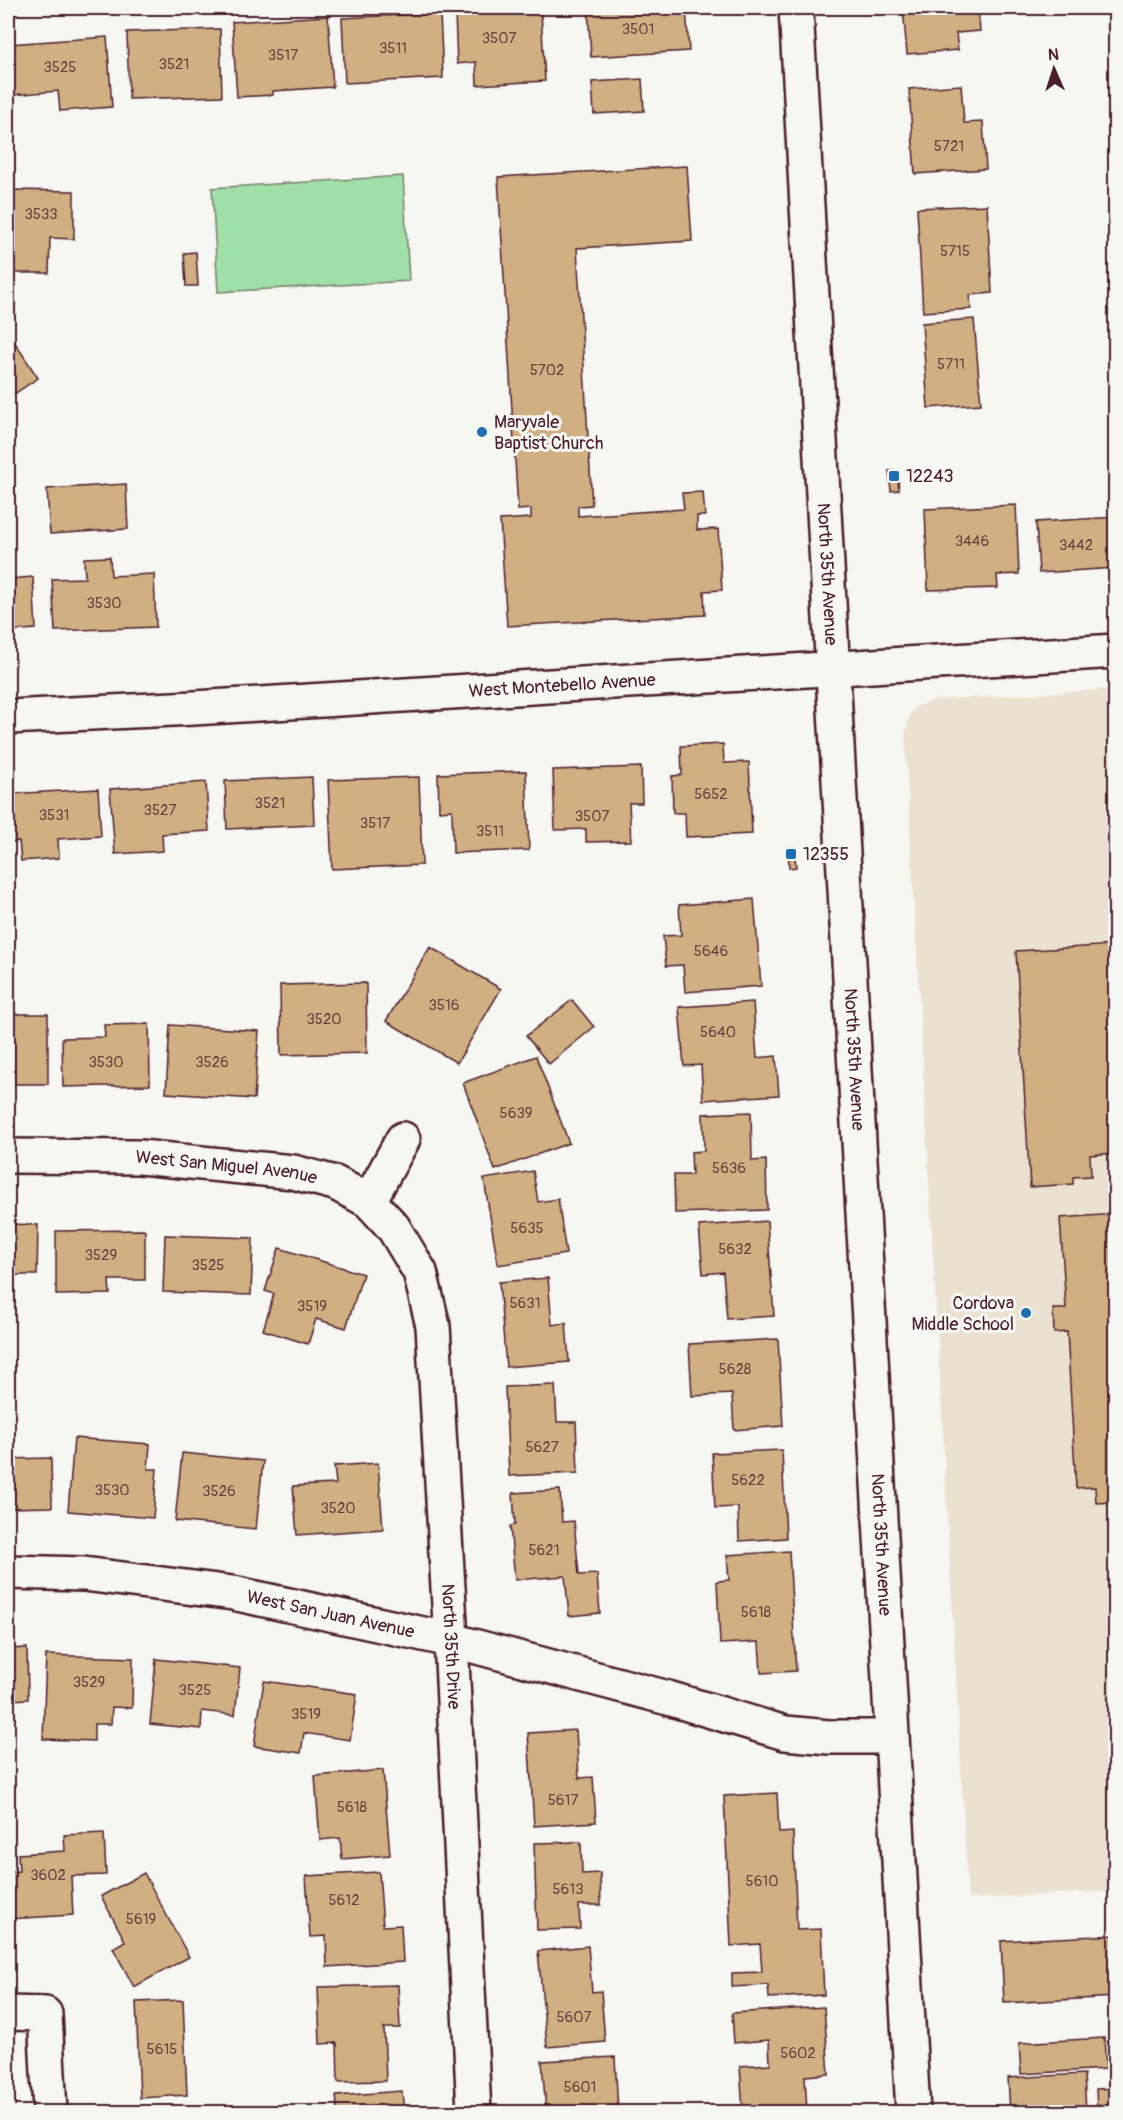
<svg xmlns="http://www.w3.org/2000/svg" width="1123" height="2120" viewBox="0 0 1123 2120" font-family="Pangolin,sans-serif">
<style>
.built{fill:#ebe1d1}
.green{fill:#a1dfa8;stroke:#767f6a;stroke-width:1.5}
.building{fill:#d0af83;stroke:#4a1f2b;stroke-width:1.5}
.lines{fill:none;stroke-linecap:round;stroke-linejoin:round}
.street-casing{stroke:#4a1f2b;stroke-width:38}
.secondary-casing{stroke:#4a1f2b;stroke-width:38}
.street{stroke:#f6f6f2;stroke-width:33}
.secondary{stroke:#f6f6f2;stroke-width:33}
.poi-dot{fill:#1f6fb2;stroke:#f6f6f2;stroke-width:2}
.labels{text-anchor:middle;stroke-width:6;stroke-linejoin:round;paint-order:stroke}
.number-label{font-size:15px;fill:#6c4341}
.poi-label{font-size:18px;fill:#4a1f2b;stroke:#f6f6f2;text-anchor:start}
.street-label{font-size:18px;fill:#4a1f2b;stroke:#f6f6f2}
</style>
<rect width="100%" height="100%" fill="#f6f6f2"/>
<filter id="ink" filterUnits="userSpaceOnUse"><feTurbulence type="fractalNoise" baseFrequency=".0167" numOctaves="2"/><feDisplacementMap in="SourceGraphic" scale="12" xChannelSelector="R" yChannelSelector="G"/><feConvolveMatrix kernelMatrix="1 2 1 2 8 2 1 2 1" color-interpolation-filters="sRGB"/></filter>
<g filter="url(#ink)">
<path class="built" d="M 1115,689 L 1115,1891 L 968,1899 L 905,735 L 909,718 L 915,707 L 934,700 Z"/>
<path class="green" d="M 403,176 L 409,281 L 218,292 L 212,188 Z"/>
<path class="building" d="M 526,8 L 552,8 L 552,12 L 541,12 L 545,81 L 477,85 L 476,62 L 457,64 L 455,14 L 526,9 Z
M 588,8 L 686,8 L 689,51 L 591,57 Z
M 903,8 L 978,8 L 980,31 L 956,33 L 958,50 L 907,54 Z
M 440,13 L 443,78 L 345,83 L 342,18 Z
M 328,16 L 333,87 L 273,91 L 273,95 L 237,97 L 232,22 Z
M 220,29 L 222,96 L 129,99 L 127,32 Z
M 107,37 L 112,107 L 60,111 L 58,91 L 12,95 L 9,44 Z
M 642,79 L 644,111 L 594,114 L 592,82 Z
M 961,85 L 964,123 L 983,122 L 986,169 L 915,174 L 909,89 Z
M 687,166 L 692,241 L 577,248 L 592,505 L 578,506 L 578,516 L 684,509 L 682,493 L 703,492 L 705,516 L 697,516 L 697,530 L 718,529 L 722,590 L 704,591 L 705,615 L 507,626 L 500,520 L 531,518 L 531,509 L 518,510 L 498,177 Z
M 8,190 L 74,191 L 74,239 L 50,238 L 49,273 L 8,273 Z
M 987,205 L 992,293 L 970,295 L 971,309 L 923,312 L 917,208 Z
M 196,252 L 198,286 L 186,286 L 184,253 Z
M 974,319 L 981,404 L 928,408 L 922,323 Z
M 8,332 L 38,378 L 8,398 Z
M 889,471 L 897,471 L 899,490 L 891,491 Z
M 126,484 L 128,529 L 50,534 L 47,489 Z
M 1016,505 L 1019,574 L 997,575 L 998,588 L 928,590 L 925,509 Z
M 1116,517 L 1116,568 L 1039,573 L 1036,522 Z
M 110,557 L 111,576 L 154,574 L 156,627 L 55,631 L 52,579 L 85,578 L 84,558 Z
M 33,577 L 36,629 L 8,631 L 8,579 Z
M 723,744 L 724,763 L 749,762 L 752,834 L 686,837 L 685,813 L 673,813 L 672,776 L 682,775 L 681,746 Z
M 641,767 L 642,803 L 629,803 L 631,841 L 586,842 L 586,829 L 555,830 L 553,770 Z
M 526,771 L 529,850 L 453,853 L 452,810 L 439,811 L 438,774 Z
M 312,777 L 314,825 L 227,829 L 225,781 Z
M 419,777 L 422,865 L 332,869 L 328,780 Z
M 206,782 L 209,831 L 162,834 L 163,851 L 115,854 L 110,789 Z
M 98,789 L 101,836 L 58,839 L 59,858 L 21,861 L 19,841 L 8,843 L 8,794 Z
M 794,847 L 796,867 L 789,868 L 788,848 Z
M 754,899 L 761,986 L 685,992 L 683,965 L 666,966 L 663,936 L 681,935 L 679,905 Z
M 1116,945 L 1116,1153 L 1090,1155 L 1091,1176 L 1073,1177 L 1073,1184 L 1030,1187 L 1016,951 Z
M 430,947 L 501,989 L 457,1063 L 386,1021 Z
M 366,983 L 367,1053 L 281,1055 L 280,985 Z
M 572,1000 L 594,1027 L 549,1064 L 526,1036 Z
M 753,1002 L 757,1058 L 776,1056 L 779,1095 L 703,1100 L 701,1065 L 684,1066 L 679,1007 Z
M 8,1014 L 48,1014 L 48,1084 L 8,1084 Z
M 149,1024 L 150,1085 L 63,1087 L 62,1038 L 105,1037 L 104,1025 Z
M 170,1025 L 259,1031 L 254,1099 L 166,1093 Z
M 536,1056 L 569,1143 L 495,1170 L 463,1083 Z
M 751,1112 L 752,1161 L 766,1160 L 767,1210 L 675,1213 L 674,1175 L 692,1175 L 691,1152 L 704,1151 L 703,1114 Z
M 533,1171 L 538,1202 L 558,1199 L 566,1254 L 498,1265 L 484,1179 Z
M 1116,1214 L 1116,1502 L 1096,1503 L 1095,1487 L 1076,1488 L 1067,1332 L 1054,1333 L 1053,1309 L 1066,1309 L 1060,1218 Z
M 767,1221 L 774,1316 L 727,1319 L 723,1272 L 703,1274 L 699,1226 Z
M 8,1224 L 38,1225 L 37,1275 L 8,1275 Z
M 145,1230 L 145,1280 L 109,1280 L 110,1294 L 56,1295 L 56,1231 Z
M 165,1235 L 253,1238 L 251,1295 L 163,1292 Z
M 279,1248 L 363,1274 L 346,1328 L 316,1319 L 308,1344 L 263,1330 L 274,1294 L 265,1291 Z
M 548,1278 L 552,1325 L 566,1323 L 569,1362 L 506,1367 L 499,1282 Z
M 778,1339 L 783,1426 L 734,1430 L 732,1394 L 692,1396 L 689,1344 Z
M 555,1385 L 557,1422 L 576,1422 L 578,1473 L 509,1476 L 505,1387 Z
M 74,1438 L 150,1444 L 148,1469 L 157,1469 L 153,1518 L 68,1511 Z
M 782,1450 L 786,1538 L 739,1541 L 738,1507 L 715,1508 L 712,1453 Z
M 182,1453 L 263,1461 L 256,1529 L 175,1521 Z
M 51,1458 L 52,1507 L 8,1508 L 8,1459 Z
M 378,1463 L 383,1529 L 297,1535 L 293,1486 L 336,1484 L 334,1466 Z
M 560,1490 L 562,1522 L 574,1521 L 579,1575 L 597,1574 L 600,1613 L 569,1616 L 565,1576 L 515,1580 L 510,1526 L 515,1525 L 513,1493 Z
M 789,1551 L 796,1671 L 761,1673 L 759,1642 L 720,1644 L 717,1581 L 729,1580 L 727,1555 Z
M 27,1648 L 28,1699 L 8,1700 L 8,1649 Z
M 46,1655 L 133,1658 L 132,1708 L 112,1707 L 111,1724 L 94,1724 L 94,1741 L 43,1739 Z
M 156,1659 L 240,1668 L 235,1715 L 202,1711 L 201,1729 L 150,1724 Z
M 264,1681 L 357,1694 L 350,1740 L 304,1733 L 301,1753 L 254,1746 Z
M 576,1730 L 579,1778 L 593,1777 L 596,1822 L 534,1826 L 528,1733 Z
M 383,1770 L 390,1855 L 342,1859 L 340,1838 L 320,1840 L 315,1776 Z
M 777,1793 L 779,1833 L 793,1832 L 797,1930 L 821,1929 L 824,1995 L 769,1998 L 768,1985 L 732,1987 L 732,1973 L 762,1972 L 760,1944 L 731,1946 L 724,1796 Z
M 104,1833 L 106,1875 L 71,1876 L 73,1915 L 8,1919 L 8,1872 L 19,1871 L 18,1854 L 65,1851 L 64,1835 Z
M 581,1842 L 582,1874 L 600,1873 L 601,1905 L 579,1905 L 580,1929 L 537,1930 L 534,1843 Z
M 379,1872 L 383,1926 L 401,1925 L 403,1962 L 327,1967 L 326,1936 L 310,1937 L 306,1876 Z
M 144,1873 L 189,1957 L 134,1987 L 113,1948 L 125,1941 L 101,1896 Z
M 1116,1935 L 1116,1997 L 1004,2003 L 1001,1941 Z
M 588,1946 L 592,1992 L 601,1991 L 605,2042 L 547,2047 L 538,1951 Z
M 398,1985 L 400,2028 L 384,2028 L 386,2081 L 338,2082 L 337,2043 L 320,2044 L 318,1987 Z
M 183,2000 L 187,2095 L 140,2098 L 136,2002 Z
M 824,2007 L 829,2074 L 805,2076 L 807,2112 L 743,2112 L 740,2066 L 770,2064 L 769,2040 L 734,2043 L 732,2013 Z
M 1104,2038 L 1106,2069 L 1021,2074 L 1019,2043 Z
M 615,2057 L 618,2112 L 546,2112 L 542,2061 Z
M 1084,2074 L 1086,2112 L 1010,2112 L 1008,2078 Z
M 1116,2088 L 1116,2112 L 1097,2112 L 1096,2089 Z
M 402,2091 L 404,2112 L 338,2112 L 336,2096 Z"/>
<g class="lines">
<defs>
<g id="street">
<path id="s1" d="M 8,717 L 194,708 L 1116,651"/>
<path id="s2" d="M 8,1156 L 140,1157 L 293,1172 L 335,1183 L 369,1201 L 393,1227 L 420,1272 L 433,1326 L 451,1640 L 474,2112"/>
<path d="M 369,1201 L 403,1139"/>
<path id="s3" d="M 8,1572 L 84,1574 L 233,1593 L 451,1640 L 668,1698 L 785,1733 L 829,1737 L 891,1737"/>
<path d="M 8,2013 L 45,2014 L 50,2112"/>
</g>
<g id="secondary">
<path id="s4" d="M 796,8 L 913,2112"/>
</g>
</defs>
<use href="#street" class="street-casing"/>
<use href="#secondary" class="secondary-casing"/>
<use href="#street" class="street"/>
<use href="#secondary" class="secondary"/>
</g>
</g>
<g class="poi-dot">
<circle cx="482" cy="432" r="6"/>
<rect x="888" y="470" width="12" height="12" rx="3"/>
<rect x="785" y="848" width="12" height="12" rx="3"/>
<circle cx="1026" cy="1313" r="6"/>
</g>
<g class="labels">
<g class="number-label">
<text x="638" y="34">3501</text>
<text x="499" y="43">3507</text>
<text x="393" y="53">3511</text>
<text x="283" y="60">3517</text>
<text x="174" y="69">3521</text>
<text x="60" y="72">3525</text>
<text x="949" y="151">5721</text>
<text x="41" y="219">3533</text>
<text x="955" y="256">5715</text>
<text x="951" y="369">5711</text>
<text x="547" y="375">5702</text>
<text x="972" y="546">3446</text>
<text x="1076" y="550">3442</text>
<text x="104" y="608">3530</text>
<text x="711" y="799">5652</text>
<text x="270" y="808">3521</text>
<text x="160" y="815">3527</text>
<text x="54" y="820">3531</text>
<text x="592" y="821">3507</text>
<text x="375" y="828">3517</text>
<text x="490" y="836">3511</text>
<text x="711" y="956">5646</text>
<text x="444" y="1010">3516</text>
<text x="324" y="1024">3520</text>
<text x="718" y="1037">5640</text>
<text x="106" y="1067">3530</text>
<text x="212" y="1067">3526</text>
<text x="516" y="1118">5639</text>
<text x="729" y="1173">5636</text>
<text x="527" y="1233">5635</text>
<text x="735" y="1254">5632</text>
<text x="101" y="1260">3529</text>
<text x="208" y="1270">3525</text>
<text x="525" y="1308">5631</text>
<text x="312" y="1311">3519</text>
<text x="735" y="1374">5628</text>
<text x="542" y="1452">5627</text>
<text x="748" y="1485">5622</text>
<text x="112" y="1495">3530</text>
<text x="219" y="1496">3526</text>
<text x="338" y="1513">3520</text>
<text x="544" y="1555">5621</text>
<text x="756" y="1617">5618</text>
<text x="89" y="1687">3529</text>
<text x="195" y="1695">3525</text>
<text x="306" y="1719">3519</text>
<text x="563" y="1805">5617</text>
<text x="352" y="1812">5618</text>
<text x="48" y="1880">3602</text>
<text x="762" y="1886">5610</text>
<text x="568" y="1894">5613</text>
<text x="344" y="1905">5612</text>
<text x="141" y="1924">5619</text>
<text x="574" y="2022">5607</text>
<text x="162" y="2054">5615</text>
<text x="798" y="2058">5602</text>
<text x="580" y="2092">5601</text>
</g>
<g class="poi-label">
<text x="494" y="428">Maryvale<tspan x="494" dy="21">Baptist Church</tspan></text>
<text x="906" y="482">12243</text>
<text x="803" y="860">12355</text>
<text x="1014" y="1309" text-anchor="end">Cordova<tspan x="1014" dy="21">Middle School</tspan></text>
</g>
<g class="street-label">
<text dy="6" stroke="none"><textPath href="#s4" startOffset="567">North 35th Avenue</textPath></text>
<text dy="6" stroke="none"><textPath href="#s1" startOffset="555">West Montebello Avenue</textPath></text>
<text dy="6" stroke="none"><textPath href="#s4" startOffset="1053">North 35th Avenue</textPath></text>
<text dy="6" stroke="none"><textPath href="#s2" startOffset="219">West San Miguel Avenue</textPath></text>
<text dy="6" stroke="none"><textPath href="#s4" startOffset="1539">North 35th Avenue</textPath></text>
<text dy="6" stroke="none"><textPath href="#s3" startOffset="326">West San Juan Avenue</textPath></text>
<text dy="6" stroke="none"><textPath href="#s2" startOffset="832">North 35th Drive</textPath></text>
</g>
</g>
<rect width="1123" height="2120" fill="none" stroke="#f6f6f2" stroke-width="30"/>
<rect x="15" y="15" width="1093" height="2090" fill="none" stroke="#4a1f2b" stroke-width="2" filter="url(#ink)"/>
<g transform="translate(1054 69) rotate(357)" stroke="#f6f6f2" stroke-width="4.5" paint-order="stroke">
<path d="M0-4.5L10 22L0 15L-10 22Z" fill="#4a1f2b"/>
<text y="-9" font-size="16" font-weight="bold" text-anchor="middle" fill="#4a1f2b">N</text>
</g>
</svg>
